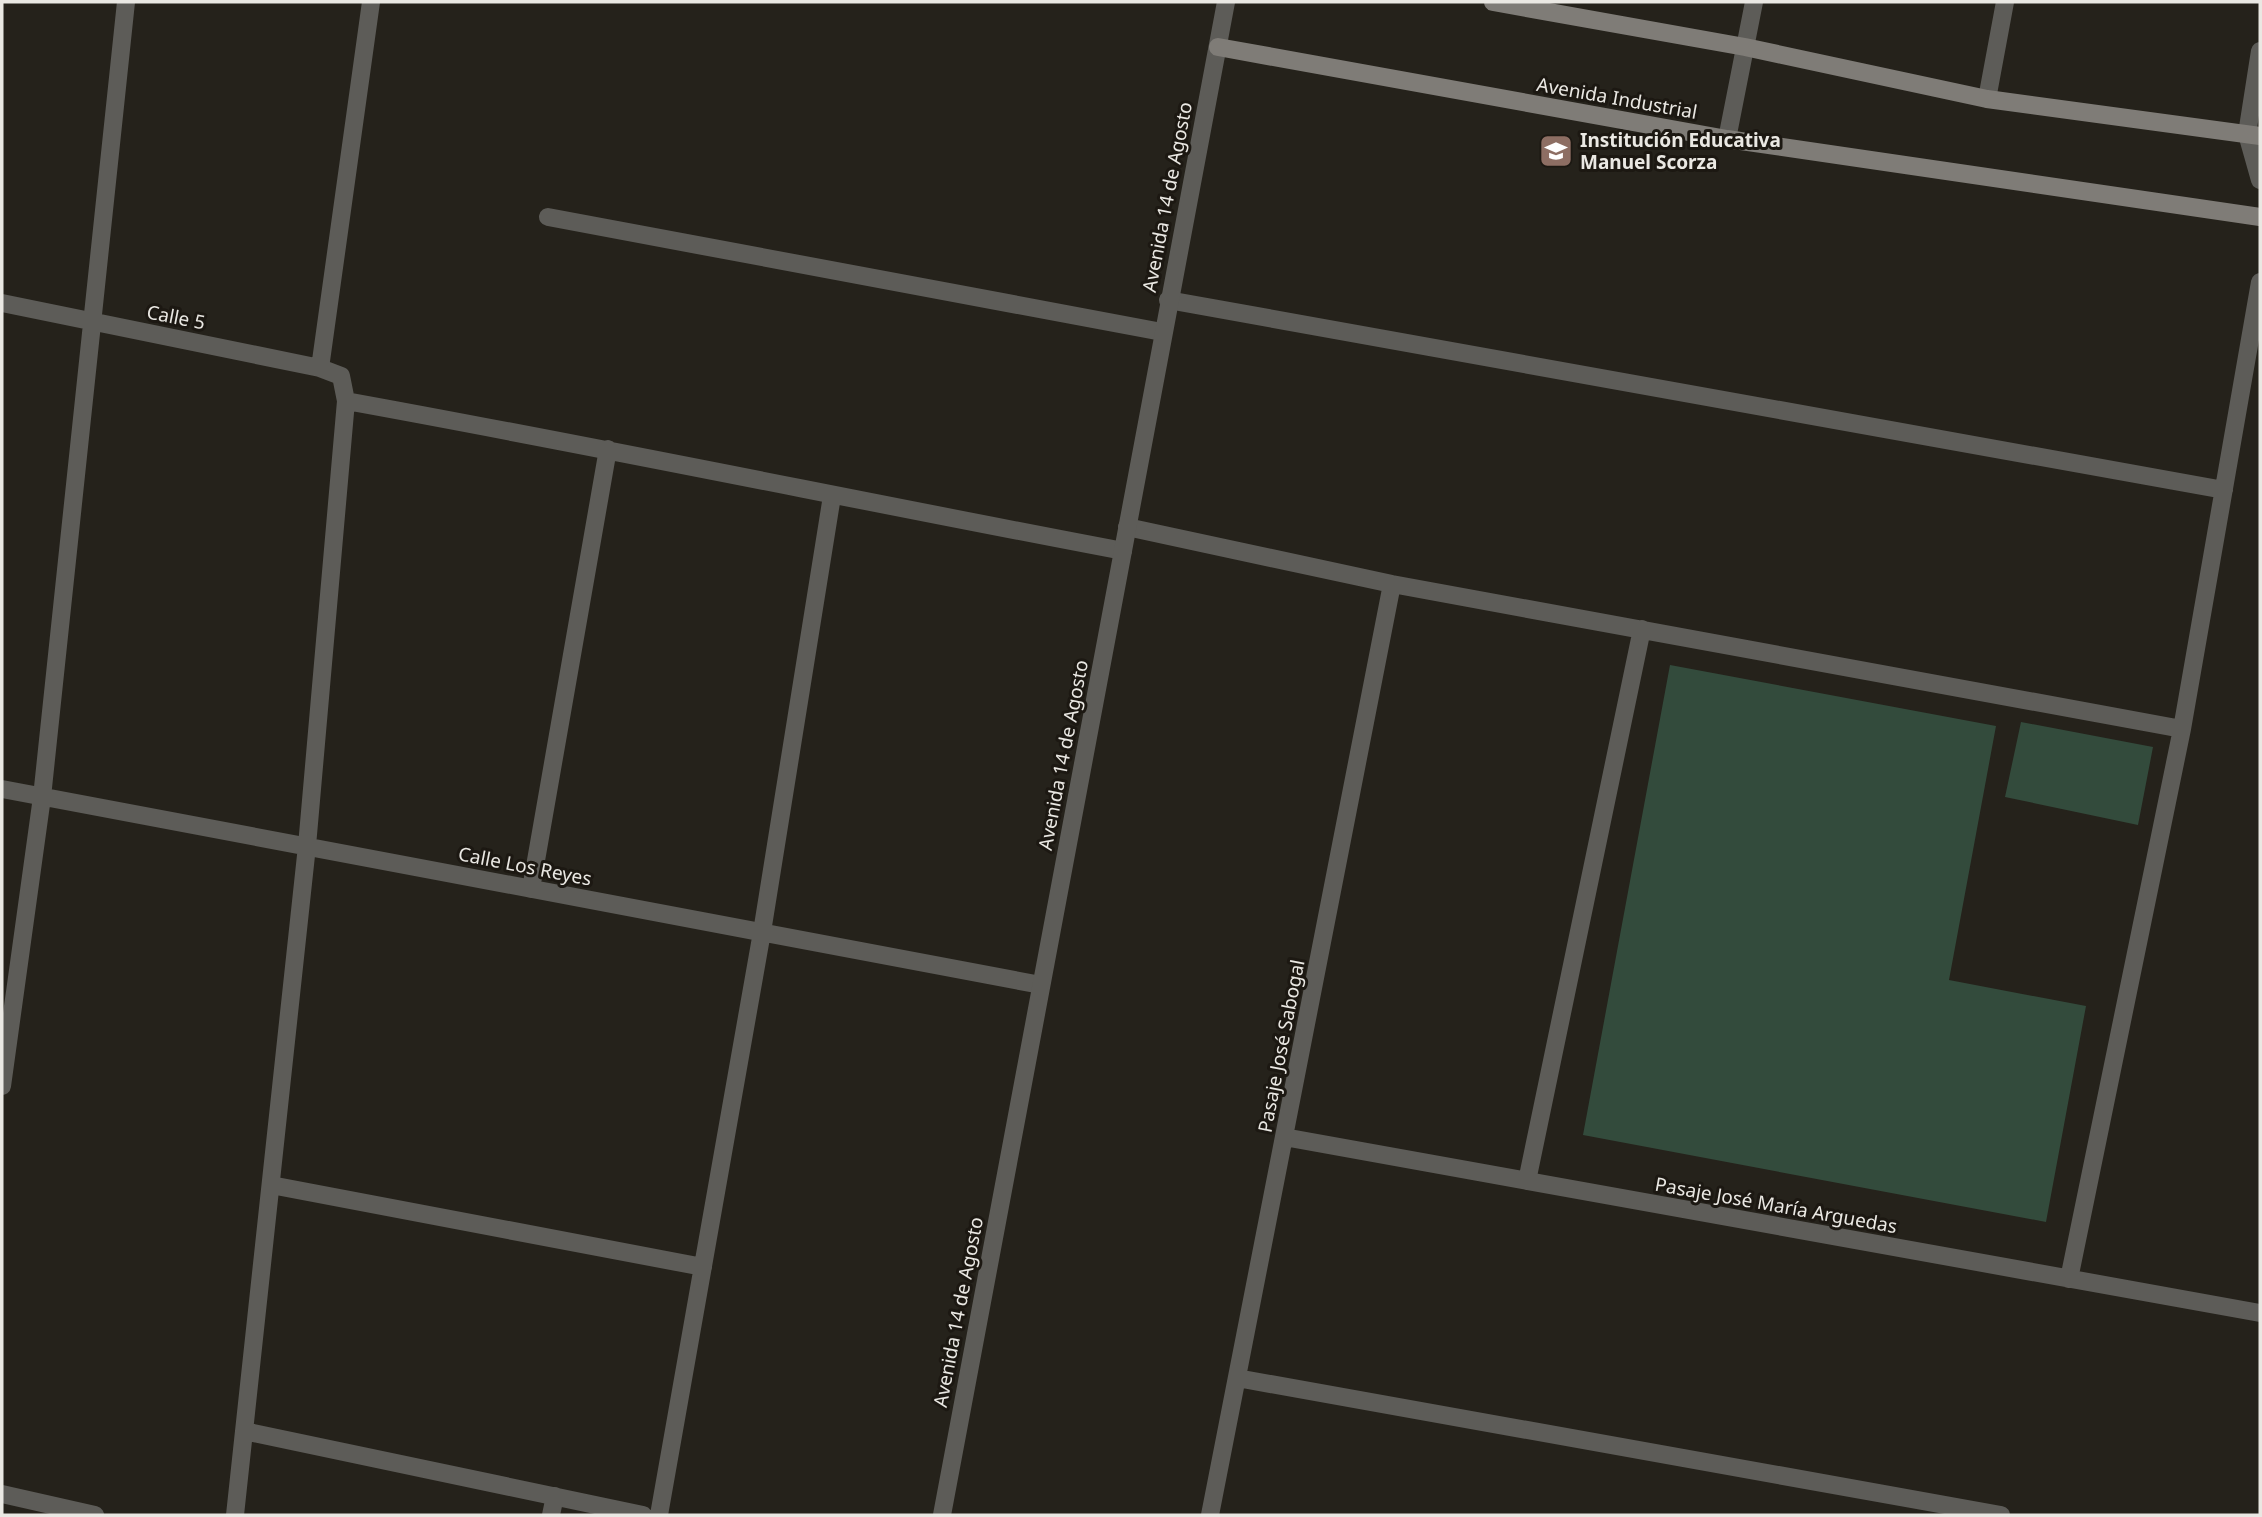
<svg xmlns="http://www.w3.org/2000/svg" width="2262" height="1517" viewBox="0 0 2262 1517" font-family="'Noto Sans',sans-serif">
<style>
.green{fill:#334b3c}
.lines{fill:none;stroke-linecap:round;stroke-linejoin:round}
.minor{stroke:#5d5c58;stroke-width:18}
.tertiary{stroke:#5d5c58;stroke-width:18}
.secondary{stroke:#7f7c77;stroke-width:18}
.labels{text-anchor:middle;stroke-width:6;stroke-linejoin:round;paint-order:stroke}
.street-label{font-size:19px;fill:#eae8e3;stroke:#1c1812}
.poi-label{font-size:19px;font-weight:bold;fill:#eae8e3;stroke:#1c1812;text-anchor:start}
</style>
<rect width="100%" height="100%" fill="#25221b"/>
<path class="green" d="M 1670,665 L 1996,726 L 1949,980 L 2086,1006 L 2046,1222 L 1583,1135 Z
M 2021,722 L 2153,747 L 2138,825 L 2005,797 Z"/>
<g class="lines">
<path class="minor" d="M 2260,51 L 2247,134 L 2260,180
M 1987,99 L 2005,2
M 1727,139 L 1754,2
M 548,217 L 1162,332
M 1168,300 L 2224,490
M 2,303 L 320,368 L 341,376 L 346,401 L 307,846 L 235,1515
M 320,368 L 371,2
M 346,401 C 606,448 864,502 1123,551
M 1127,527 L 1392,584 L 2182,729
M 2,789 L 1041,985
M 531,889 L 608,449
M 2,1086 L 42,797 L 126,2
M 1284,1137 L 2260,1313
M 1527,1181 L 1642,629
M 271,1185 L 703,1267
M 2069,1279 L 2182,729 L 2260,282
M 1237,1378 L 2001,1515
M 244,1431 L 643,1515
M 551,1515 L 555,1496
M 659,1515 L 762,932 L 832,496
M 1210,1515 L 1392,584"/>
<path class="tertiary" d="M 2,1494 L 95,1515
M 942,1515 L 1226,2"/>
<path class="secondary" d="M 1493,2 L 1745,47 L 1987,99 L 2260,136
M 1218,47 L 1727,139 L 2260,217"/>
</g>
<defs>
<symbol id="school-square" viewBox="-11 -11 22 22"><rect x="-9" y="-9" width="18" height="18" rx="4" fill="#8d6e63" stroke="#1c1812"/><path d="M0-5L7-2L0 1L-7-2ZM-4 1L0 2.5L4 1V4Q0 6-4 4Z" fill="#fff"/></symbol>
</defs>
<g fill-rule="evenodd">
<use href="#school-square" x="1537" y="132" width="38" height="38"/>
</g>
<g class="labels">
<g class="street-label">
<text transform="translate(1617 98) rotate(10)" y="7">Avenida Industrial</text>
<text transform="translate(1167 197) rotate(-79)" y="7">Avenida 14 de Agosto</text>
<text transform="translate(176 317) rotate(11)" y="7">Calle 5</text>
<text transform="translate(1063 755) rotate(-79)" y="7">Avenida 14 de Agosto</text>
<text transform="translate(525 866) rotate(11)" y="7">Calle Los Reyes</text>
<text transform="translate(1281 1046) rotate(-79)" y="7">Pasaje José Sabogal</text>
<text transform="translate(1776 1205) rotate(10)" y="7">Pasaje José María Arguedas</text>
<text transform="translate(958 1312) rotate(-79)" y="7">Avenida 14 de Agosto</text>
</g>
<g class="poi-label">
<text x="1580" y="147">Institución Educativa<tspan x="1580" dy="22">Manuel Scorza</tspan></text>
</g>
</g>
<rect width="2262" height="1517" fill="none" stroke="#eae8e3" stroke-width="7"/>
</svg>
